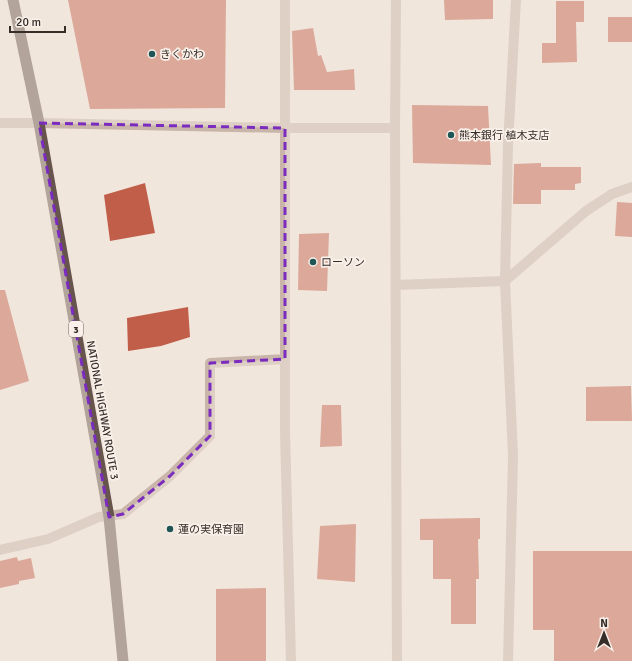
<svg xmlns="http://www.w3.org/2000/svg" width="632" height="661" viewBox="0 0 632 661" font-family="Signika,'Noto Sans JP',sans-serif">
<style>
.building{fill:#c15e4a}
.lines{fill:none;stroke-linecap:round;stroke-linejoin:round}
.minor{stroke:#c9b5a9;stroke-width:10}
.tertiary{stroke:#c9b5a9;stroke-width:10}
.trunk{stroke:#67544d;stroke-width:11}
.marked{fill:none;stroke:#7b2cbf;stroke-width:3;stroke-dasharray:8 5;stroke-linejoin:round}
.poi-dot{fill:#1f5655;stroke:#f9f0e9;stroke-width:1.5}
.labels{text-anchor:middle;stroke-width:3.5;stroke-linejoin:round;paint-order:stroke}
.shield{fill:#f9f0e9;stroke:#706762;stroke-width:1}
.shield-label{font-size:10px;font-weight:bold;fill:#362c28}
.poi-label{font-size:11px;fill:#362c28;stroke:#f9f0e9;text-anchor:start}
.street-label{font-size:11px;fill:#362c28;stroke:#f9f0e9}
</style>
<rect width="100%" height="100%" fill="#f1e6dc"/>
<path class="building" d="M 68,0 L 226,0 L 225,108 L 90,109 Z
M 444,0 L 493,0 L 493,19 L 445,20 Z
M 556,1 L 584,1 L 584,22 L 576,22 L 577,62 L 542,63 L 542,43 L 556,43 Z
M 608,17 L 632,17 L 632,42 L 608,42 Z
M 313,28 L 318,56 L 321,55 L 327,72 L 354,69 L 355,90 L 294,90 L 292,31 Z
M 412,105 L 488,106 L 491,165 L 413,163 Z
M 541,163 L 541,167 L 581,167 L 581,183 L 575,184 L 575,190 L 541,190 L 541,204 L 513,204 L 514,164 Z
M 145,183 L 155,233 L 110,241 L 104,195 Z
M 617,202 L 632,203 L 632,237 L 615,236 Z
M 329,233 L 327,291 L 298,290 L 299,234 Z
M 0,290 L 5,290 L 29,381 L 0,390 Z
M 188,307 L 190,337 L 161,346 L 128,351 L 127,318 Z
M 631,386 L 632,421 L 586,421 L 586,387 Z
M 322,405 L 341,405 L 342,446 L 320,447 Z
M 480,518 L 480,539 L 478,539 L 479,579 L 476,579 L 476,624 L 451,624 L 451,579 L 433,579 L 433,540 L 420,540 L 420,519 Z
M 356,524 L 355,582 L 317,579 L 320,526 Z
M 533,551 L 632,551 L 632,661 L 554,661 L 554,630 L 533,630 Z
M 17,557 L 18,561 L 31,558 L 35,578 L 19,581 L 19,584 L 0,588 L 0,561 Z
M 266,588 L 266,661 L 216,661 L 216,589 Z"/>
<g class="lines">
<path class="minor" d="M 285,0 L 285,432 L 291,661
M 0,123 L 39,123
M 396,285 L 505,281 L 586,211 L 612,194 L 632,187
M 0,550 L 48,539 L 99,517 L 123,514 L 170,476 L 210,436 L 210,363 L 285,359
M 508,661 L 513,456 L 505,281 L 508,144 L 516,0"/>
<path class="tertiary" d="M 396,0 L 395,128 L 397,661
M 39,123 L 285,128 L 395,128"/>
<path class="trunk" d="M 13,0 L 39,123 L 109,517 L 123,661"/>
</g>
<path d="M0 0H632V661H0ZM 39,123 L 285,128 L 285,359 L 210,363 L 210,436 L 170,476 L 123,514 L 109,517 Z" fill="#f1e6dc" fill-opacity=".55" fill-rule="evenodd"/>
<path class="marked" d="M 39,123 L 285,128 L 285,359 L 210,363 L 210,436 L 170,476 L 123,514 L 109,517 Z"/>
<g class="poi-dot">
<circle cx="152" cy="54" r="4"/>
<circle cx="451" cy="135" r="4"/>
<circle cx="313" cy="262" r="4"/>
<circle cx="170" cy="529" r="4"/>
</g>
<g class="labels">
<rect class="shield" x="69" y="321" width="14" height="16" rx="3"/>
<g class="shield-label">
<text x="76" y="333">3</text>
</g>
<g class="poi-label">
<text x="160" y="58">きくかわ</text>
<text x="459" y="139">熊本銀行 植木支店</text>
<text x="321" y="266">ローソン</text>
<text x="178" y="533">蓮の実保育園</text>
</g>
<g class="street-label">
<text transform="translate(103 410) rotate(80)" y="4">NATIONAL HIGHWAY ROUTE 3</text>
</g>
</g>
<g transform="translate(604 633)" stroke="#f9f0e9" stroke-width="3" paint-order="stroke">
<path d="M0-3L7 15L0 10L-7 15Z" fill="#362c28"/>
<text y="-6" font-size="11" font-weight="bold" text-anchor="middle" fill="#362c28">N</text>
</g>
<path d="M10 26v6h55v-6" fill="none" stroke="#362c28" stroke-width="2"/>
<text x="16" y="26" font-size="12" fill="#362c28" stroke="#f9f0e9" stroke-width="3" paint-order="stroke">20 m</text>
</svg>
